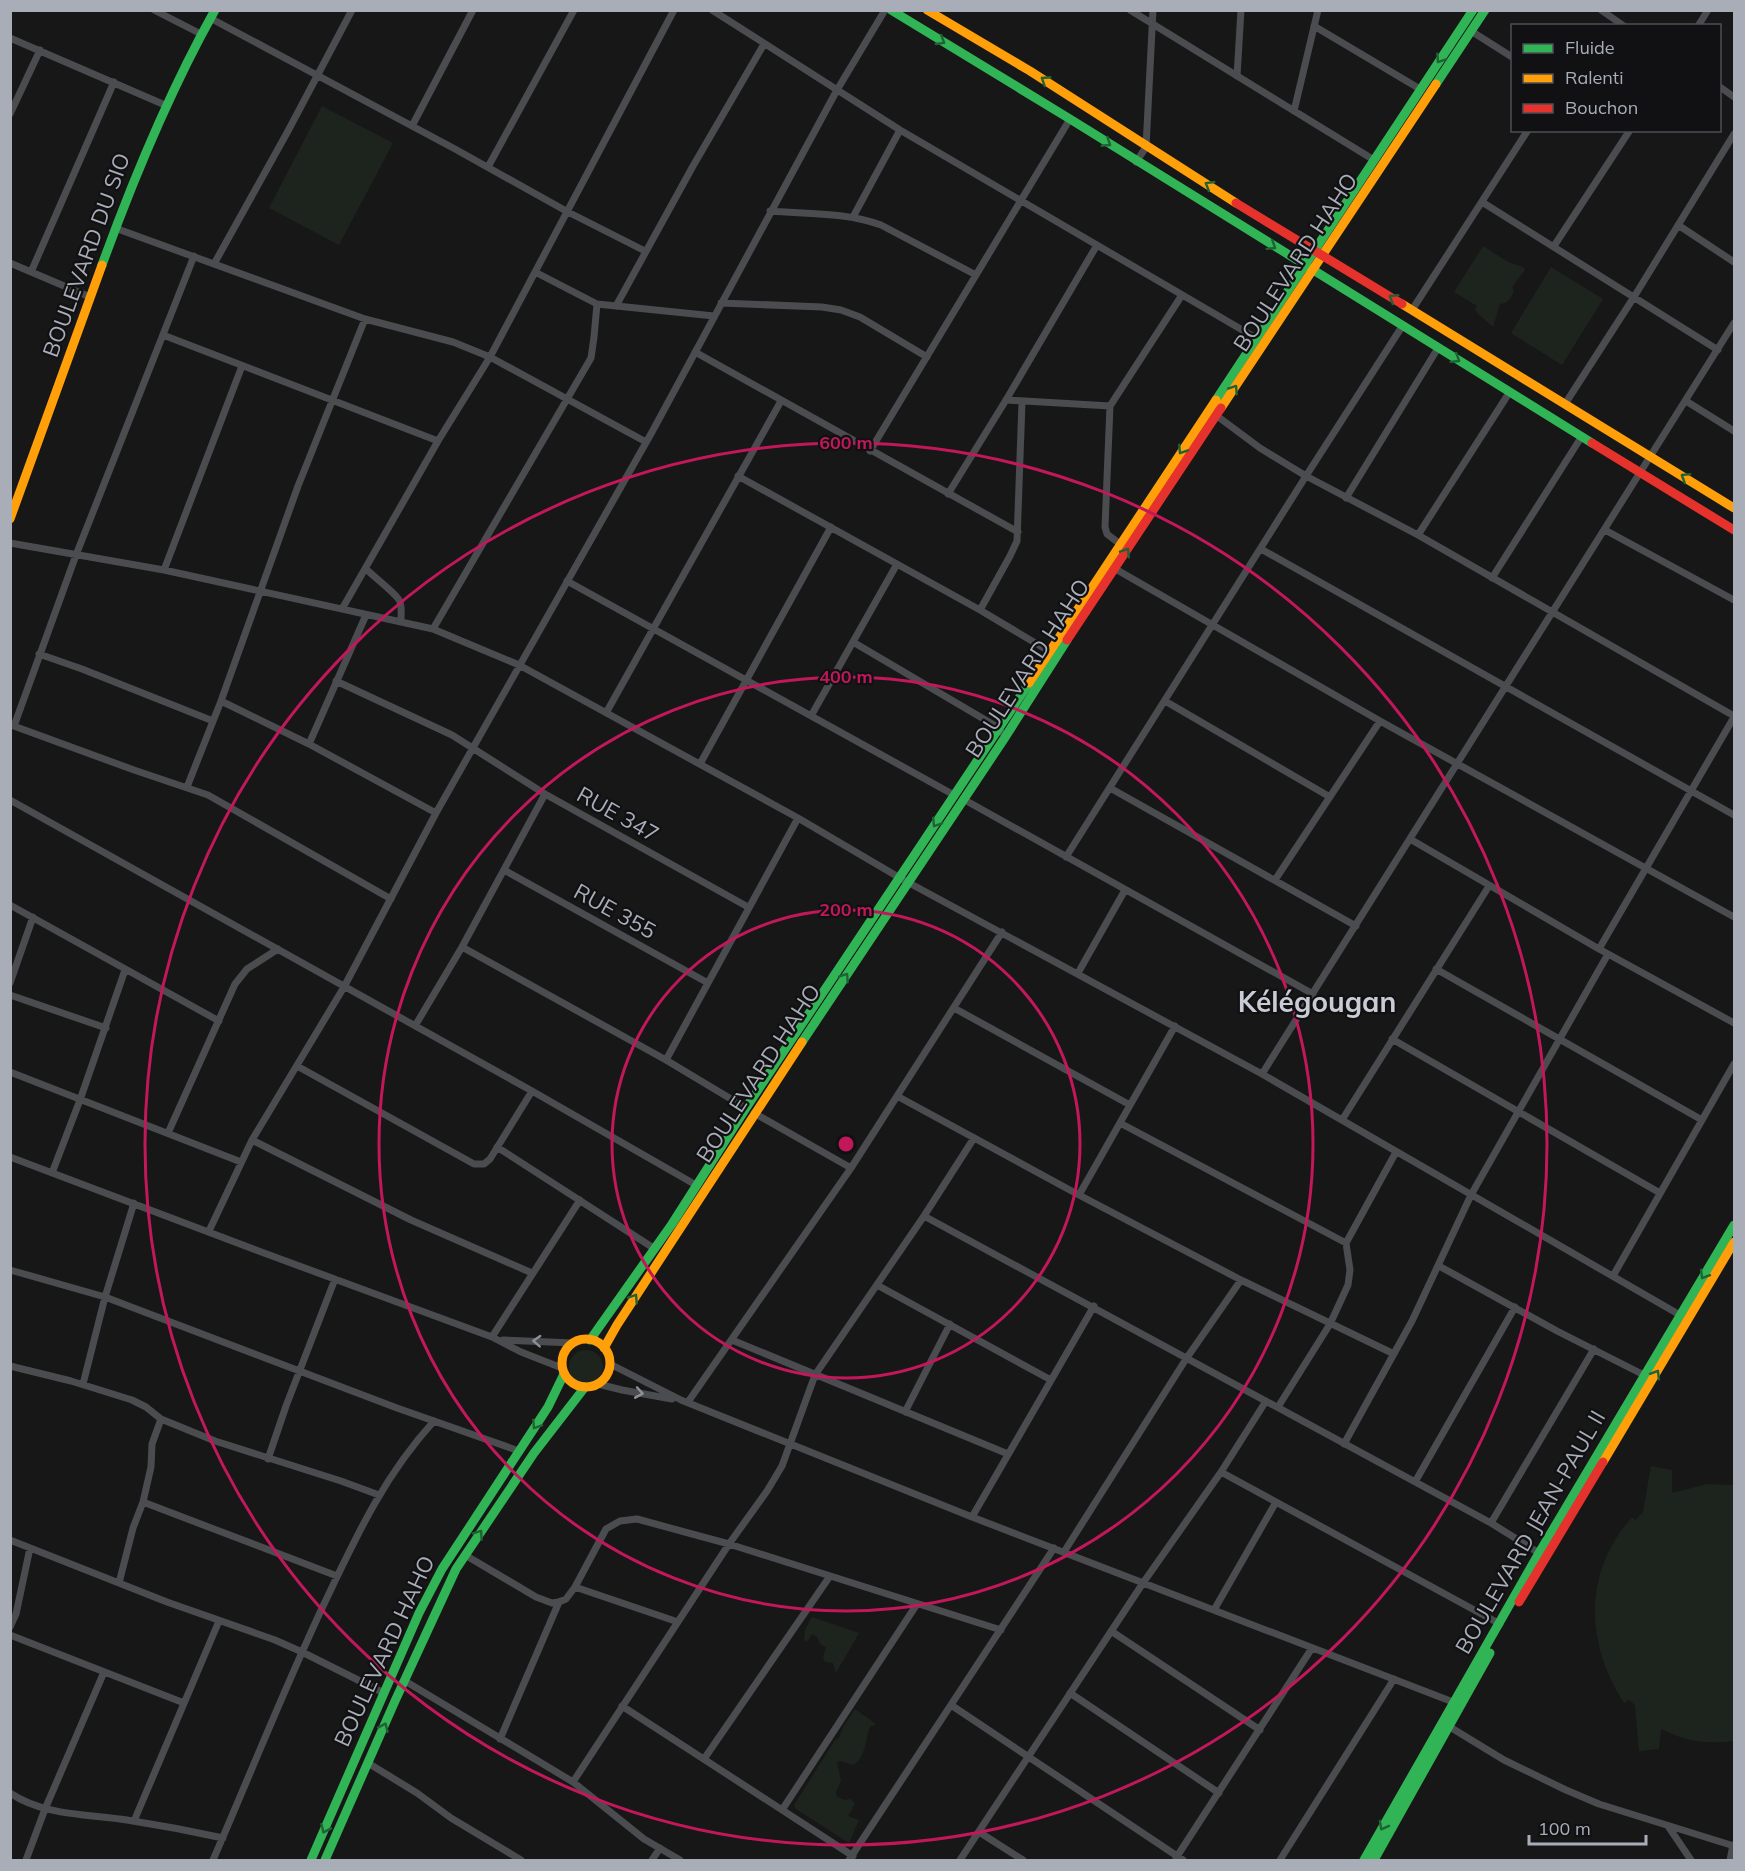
<svg xmlns="http://www.w3.org/2000/svg" width="1745" height="1871" viewBox="0 0 1745 1871" font-family="Mulish,sans-serif">
<style>
.green{fill:#1d241e}
.lines{fill:none;stroke-linecap:round;stroke-linejoin:round}
.street{stroke:#4b4c50;stroke-width:7}
.fast{stroke:#30b455;stroke-width:9}
.slow{stroke:#ff9f0a;stroke-width:9}
.jam{stroke:#e5322d;stroke-width:9}
.oneway{stroke:#206234}
.oneway2{stroke:#8c9099}
.ring{fill:none;stroke:#c2185b;stroke-width:3}
.labels{text-anchor:middle;stroke-width:4.5;stroke-linejoin:round;paint-order:stroke}
.street-label{font-size:22px;fill:#a8adb8;stroke:#111113}
.district-label{font-size:28px;font-weight:bold;fill:#c9ccd4;stroke:#111113}
.centre{fill:#c2185b;stroke:#111113;stroke-width:3}
.ring-label{font-size:18px;text-anchor:middle;font-weight:bold;fill:#c2185b;stroke:#111113;stroke-width:4.5;stroke-linejoin:round;paint-order:stroke}
</style>
<rect width="100%" height="100%" fill="#171717"/>
<path class="green" d="M 322,106 L 393,143 L 339,245 L 269,208 Z
M 1483,246 L 1508,262 L 1523,267 L 1525,270 L 1512,287 L 1514,291 C 1510,299 1509,303 1500,304 L 1493,327 L 1478,314 L 1475,309 L 1477,306 L 1454,292 Z
M 1551,267 L 1603,299 L 1562,365 L 1511,333 Z
M569 1367a17 17 0 1 1 34 0a17 17 0 1 1-34 0Z
M 1651,1466 L 1672,1470 L 1672,1493 L 1707,1484 L 1734,1485 L 1734,1741 C 1705,1744 1688,1742 1661,1729 L 1659,1749 L 1639,1751 L 1635,1705 L 1629,1700 L 1624,1703 C 1585,1642 1583,1573 1632,1517 L 1635,1520 L 1643,1512 Z
M 812,1617 L 859,1633 L 836,1673 L 833,1663 L 825,1662 L 823,1657 L 826,1647 L 820,1644 L 817,1637 L 812,1634 L 807,1642 L 804,1640 L 805,1630 Z
M 855,1709 L 876,1724 L 870,1727 C 865,1740 866,1758 853,1765 L 841,1761 L 837,1762 L 841,1781 L 836,1792 L 837,1797 L 845,1800 L 851,1799 L 855,1804 L 848,1816 L 859,1820 L 849,1843 L 796,1809 L 794,1805 L 835,1740 L 839,1738 L 842,1729 Z"/>
<g class="lines">
<path class="street" d="M 154,10 L 201,34
M 712,10 L 900,130 L 1256,338
M 1130,10 L 1374,160
M 1601,10 L 1624,26
M 210,18 L 455,149 L 568,212 L 645,251
M 1314,26 L 1420,89
M 1698,26 L 1708,10
M 1471,31 L 1512,57
M 10,38 L 165,105
M 1237,76 L 1241,10
M 1720,87 L 1734,97
M 1294,111 L 1318,10
M 10,114 L 40,50
M 412,126 L 473,10
M 1136,162 L 1146,147 L 1153,10
M 488,167 L 574,10
M 1482,202 L 1718,350
M 770,211 C 807,214 846,212 881,225 L 976,275
M 853,217 L 900,130
M 1678,225 L 1734,262
M 115,228 L 365,319 L 453,342 L 490,357 L 646,442
M 1554,246 L 1630,130
M 10,263 L 90,297
M 214,264 L 288,131 L 352,10
M 31,272 L 114,82
M 535,272 L 597,304 L 714,316
M 721,303 L 822,307 L 841,310 L 860,317 L 927,357
M 616,306 L 693,166 L 764,44
M 1412,310 L 1528,130
M 163,335 L 438,441
M 695,352 L 1018,532
M 1006,400 L 1110,406
M 1686,401 L 1734,431
M 1565,404 L 1634,297 L 1734,134
M 1217,416 L 1260,448 L 1306,476 L 1418,535 L 1734,716
M 870,451 L 1070,119
M 738,476 L 980,610 L 1052,653
M 948,494 L 1006,400 L 1097,245
M 1346,498 L 1438,348
M 1605,530 L 1734,600
M 1418,535 L 1509,393
M 10,543 L 164,570 L 433,629 L 519,665 L 798,818 L 900,878 L 1262,1074 L 1680,1315
M 1120,544 L 1107,534 L 1105,527 L 1110,406 L 1182,295
M 1261,549 L 1734,815
M 1112,567 L 1380,721 L 1734,917
M 366,569 C 372,575 399,596 400,602 C 402,608 401,615 401,621
M 164,570 L 242,366
M 1492,578 L 1582,436
M 567,581 L 954,795
M 342,609 L 438,441 L 490,357 L 674,10
M 980,610 L 1010,556 L 1017,541 L 1022,402
M 433,629 L 591,358 L 594,337 L 597,304
M 853,642 L 999,728 L 1001,732
M 39,654 L 82,669 L 213,721
M 336,681 L 452,735 L 545,794 L 748,907
M 221,701 L 309,744 L 436,813
M 1165,701 L 1330,797
M 606,713 L 781,401
M 811,716 L 897,564
M 11,725 L 134,770 L 208,795 L 391,899
M 14,726 L 76,555 L 194,256
M 309,744 L 366,615
M 700,764 L 831,527
M 187,787 L 221,701 L 298,486 L 365,319
M 1110,788 L 1356,926
M 963,799 L 1313,994
M 10,800 L 532,1091 L 696,1185
M 1410,839 L 1599,949 L 1734,1023
M 1066,857 L 1306,476 L 1403,325
M 504,870 L 708,983
M 1275,880 L 1380,721
M 10,905 L 219,1021
M 462,947 L 666,1060 L 746,1108
M 1599,949 L 1734,717
M 1436,969 L 1702,1120
M 1078,973 L 1125,890
M 10,983 L 33,917
M 10,995 L 106,1028
M 954,1008 L 1130,1105
M 415,1026 L 462,947 L 545,794
M 1392,1039 L 1660,1193
M 666,1060 L 798,818
M 297,1066 L 474,1164 L 484,1164 L 490,1159 L 532,1091
M 10,1072 L 241,1162
M 1262,1074 L 1734,323
M 897,1096 L 1079,1195 L 1241,1280 L 1394,1354
M 754,1113 L 851,1168
M 1342,1120 L 1489,886
M 1120,1123 L 1346,1243
M 168,1133 L 235,984 L 247,969 L 278,949
M 252,1140 L 411,1220 L 532,1273
M 497,1147 L 655,1249
M 10,1157 L 264,1253 L 492,1337 L 521,1352 L 562,1368
M 52,1173 L 80,1100 L 125,970
M 1079,1195 L 1175,1026
M 134,1203 L 105,1297 L 397,1408 L 519,1451
M 924,1216 L 1491,1523 L 1539,1553
M 209,1231 L 252,1140 L 344,987 L 436,813 L 652,432 L 837,90 L 885,10
M 1439,1266 L 1557,1331 L 1644,1375
M 10,1270 L 105,1297 L 83,1384
M 1613,1276 L 1734,1064
M 877,1285 L 1051,1380
M 492,1337 L 580,1200
M 503,1340 L 573,1343
M 732,1340 L 1008,1454
M 610,1364 L 681,1400 L 972,1517 L 1453,1702
M 10,1366 L 71,1381 L 132,1400 L 146,1407 L 161,1419 L 215,1441 L 341,1481 L 379,1495
M 598,1384 L 622,1390 L 672,1399
M 688,1402 L 851,1168 L 1002,932
M 1278,1407 L 1330,1324 L 1348,1285 L 1350,1270 L 1346,1243 L 1396,1152
M 905,1412 L 950,1324
M 1344,1444 L 1412,1321 L 1471,1195 L 1608,954
M 268,1459 L 286,1406 L 335,1279
M 1221,1472 L 1500,1624
M 1415,1482 L 1515,1307
M 143,1502 L 337,1576
M 972,1517 L 1094,1306
M 1491,1523 L 1594,1349
M 10,1540 L 167,1602 L 275,1640 L 302,1652 L 384,1693
M 1064,1552 L 1186,1359 L 1241,1280
M 465,1555 L 536,1597 L 552,1603 L 559,1602 L 566,1599 L 575,1587 L 606,1529 L 620,1521 L 637,1519 L 729,1544 L 1001,1630
M 119,1583 L 133,1528 L 143,1502 L 151,1467 L 152,1444 L 161,1419
M 575,1587 L 678,1622
M 1214,1610 L 1276,1502
M 10,1627 L 16,1614 L 30,1548
M 1111,1631 L 1260,1730
M 10,1635 L 184,1703
M 405,1681 L 573,1782 L 644,1839 L 680,1860
M 1070,1693 L 1219,1793
M 951,1705 L 1183,1860
M 622,1706 L 853,1856
M 1445,1724 L 1504,1760 L 1566,1790 L 1599,1804 L 1734,1846
M 500,1739 L 559,1602
M 704,1759 L 830,1576
M 368,1763 L 417,1793 L 451,1818 L 521,1860
M 573,1782 L 729,1544 L 767,1491 L 782,1466 L 815,1375 L 924,1216 L 974,1138
M 10,1793 C 44,1816 88,1814 127,1820 C 159,1825 191,1831 223,1838
M 782,1810 L 917,1604
M 134,1821 L 219,1621
M 1668,1826 L 1691,1860
M 979,1832 L 1023,1860
M 1176,1858 L 1312,1648
M 26,1860 L 45,1809 L 104,1672
M 213,1860 C 250,1775 284,1689 324,1604 C 356,1537 383,1477 434,1421
M 652,1860 L 660,1848
M 849,1860 L 1054,1548
M 960,1860 L 1143,1583 L 1221,1472 L 1266,1401
M 1280,1860 L 1394,1679
M 1730,1860 L 1733,1845"/>
<path class="fast" d="M 891,10 L 1070,119 L 1592,443
M 1436,84 L 1485,10
M 102,265 C 134,177 169,92 215,10
M 1216,400 L 1473,10
M 802,1042 L 1004,739 L 1067,640
M 590,1340 L 672,1224 L 746,1108 L 1029,683
M 311,1860 L 419,1613 L 442,1569 L 548,1407 L 564,1374
M 325,1860 L 395,1701 L 456,1569 L 534,1453 L 585,1387
M 1364,1860 L 1539,1553 L 1734,1225
M 1374,1860 L 1490,1653"/>
<path class="slow" d="M 927,10 L 1030,71 L 1236,203
M 1402,304 L 1734,508
M 1221,408 L 1436,84
M 10,519 L 102,265
M 1029,683 L 1216,400
M562 1363a24 24 0 1 1 48 0a24 24 0 1 1-48 0Z
M 604,1348 L 617,1325 L 802,1042
M 1603,1462 L 1734,1242"/>
<path class="jam" d="M 1236,203 L 1402,304
M 1592,443 L 1734,530
M 1067,640 L 1221,408
M 1519,1602 L 1603,1462"/>
</g>
<defs><path id="oneway-chevron" d="M-2-3.5L2.5 0L-2 3.5" fill="none" stroke-width="1.6" stroke-linecap="round" stroke-linejoin="round" transform="scale(1.5)"/></defs>
<g class="oneway">
<use href="#oneway-chevron" transform="translate(941 41) rotate(31)"/>
<use href="#oneway-chevron" transform="translate(1440 59) rotate(124)"/>
<use href="#oneway-chevron" transform="translate(1045 80) rotate(-147)"/>
<use href="#oneway-chevron" transform="translate(1107 143) rotate(33)"/>
<use href="#oneway-chevron" transform="translate(1209 185) rotate(-149)"/>
<use href="#oneway-chevron" transform="translate(1272 246) rotate(32)"/>
<use href="#oneway-chevron" transform="translate(1393 298) rotate(-148)"/>
<use href="#oneway-chevron" transform="translate(1456 359) rotate(32)"/>
<use href="#oneway-chevron" transform="translate(1234 389) rotate(-56)"/>
<use href="#oneway-chevron" transform="translate(1182 450) rotate(123)"/>
<use href="#oneway-chevron" transform="translate(1685 477) rotate(-148)"/>
<use href="#oneway-chevron" transform="translate(1126 552) rotate(-57)"/>
<use href="#oneway-chevron" transform="translate(936 823) rotate(123)"/>
<use href="#oneway-chevron" transform="translate(845 977) rotate(-56)"/>
<use href="#oneway-chevron" transform="translate(1704 1275) rotate(121)"/>
<use href="#oneway-chevron" transform="translate(634 1298) rotate(-57)"/>
<use href="#oneway-chevron" transform="translate(1656 1374) rotate(-59)"/>
<use href="#oneway-chevron" transform="translate(536 1425) rotate(123)"/>
<use href="#oneway-chevron" transform="translate(479 1534) rotate(-55)"/>
<use href="#oneway-chevron" transform="translate(384 1727) rotate(-66)"/>
<use href="#oneway-chevron" transform="translate(1383 1826) rotate(119)"/>
<use href="#oneway-chevron" transform="translate(325 1829) rotate(114)"/>
</g>
<g class="oneway2">
<use href="#oneway-chevron" transform="translate(537 1341) rotate(-177)"/>
<use href="#oneway-chevron" transform="translate(639 1393) rotate(10)"/>
</g>
<g class="ring">
<circle cx="846" cy="1144" r="234"/>
<circle cx="846" cy="1144" r="467"/>
<circle cx="846" cy="1144" r="701"/>
</g>
<g class="labels">
<g class="street-label">
<text transform="translate(86 255) rotate(-70)" y="8">BOULEVARD DU SIO</text>
<text transform="translate(1295 262) rotate(-57)" y="8">BOULEVARD HAHO</text>
<text transform="translate(1027 668) rotate(-57)" y="8">BOULEVARD HAHO</text>
<text transform="translate(618 814) rotate(29)" y="8">RUE 347</text>
<text transform="translate(615 911) rotate(29)" y="8">RUE 355</text>
<text transform="translate(758 1073) rotate(-57)" y="8">BOULEVARD HAHO</text>
<text transform="translate(1530 1532) rotate(-60)" y="8">BOULEVARD JEAN-PAUL II</text>
<text transform="translate(384 1651) rotate(-65)" y="8">BOULEVARD HAHO</text>
</g>
<g class="district-label">
<text x="1317" y="1012">Kélégougan</text>
</g>
</g>
<circle cx="846" cy="1144" r="9" class="centre"/>
<g class="ring-label">
<text x="846" y="449">600 m</text>
<text x="846" y="683">400 m</text>
<text x="846" y="916">200 m</text>
</g>
<rect width="1745" height="1871" fill="none" stroke="#a8adb8" stroke-width="24"/>
<rect x="1511" y="24" width="210" height="108" fill="#111113" stroke="#4d4f55" stroke-width="1.5"/>
<rect x="1523" y="44" width="30" height="9" fill="#30b455" stroke="#4d4f55" stroke-width="1.5"/>
<text x="1565" y="54" font-size="18" fill="#a8adb8">Fluide</text>
<rect x="1523" y="74" width="30" height="9" fill="#ff9f0a" stroke="#4d4f55" stroke-width="1.5"/>
<text x="1565" y="84" font-size="18" fill="#a8adb8">Ralenti</text>
<rect x="1523" y="104" width="30" height="9" fill="#e5322d" stroke="#4d4f55" stroke-width="1.5"/>
<text x="1565" y="114" font-size="18" fill="#a8adb8">Bouchon</text>
<path d="M1529 1835v9h117v-9" fill="none" stroke="#a8adb8" stroke-width="3"/>
<text x="1538" y="1835" font-size="18" fill="#a8adb8" stroke="#111113" stroke-width="4.5" paint-order="stroke">100 m</text>
</svg>
